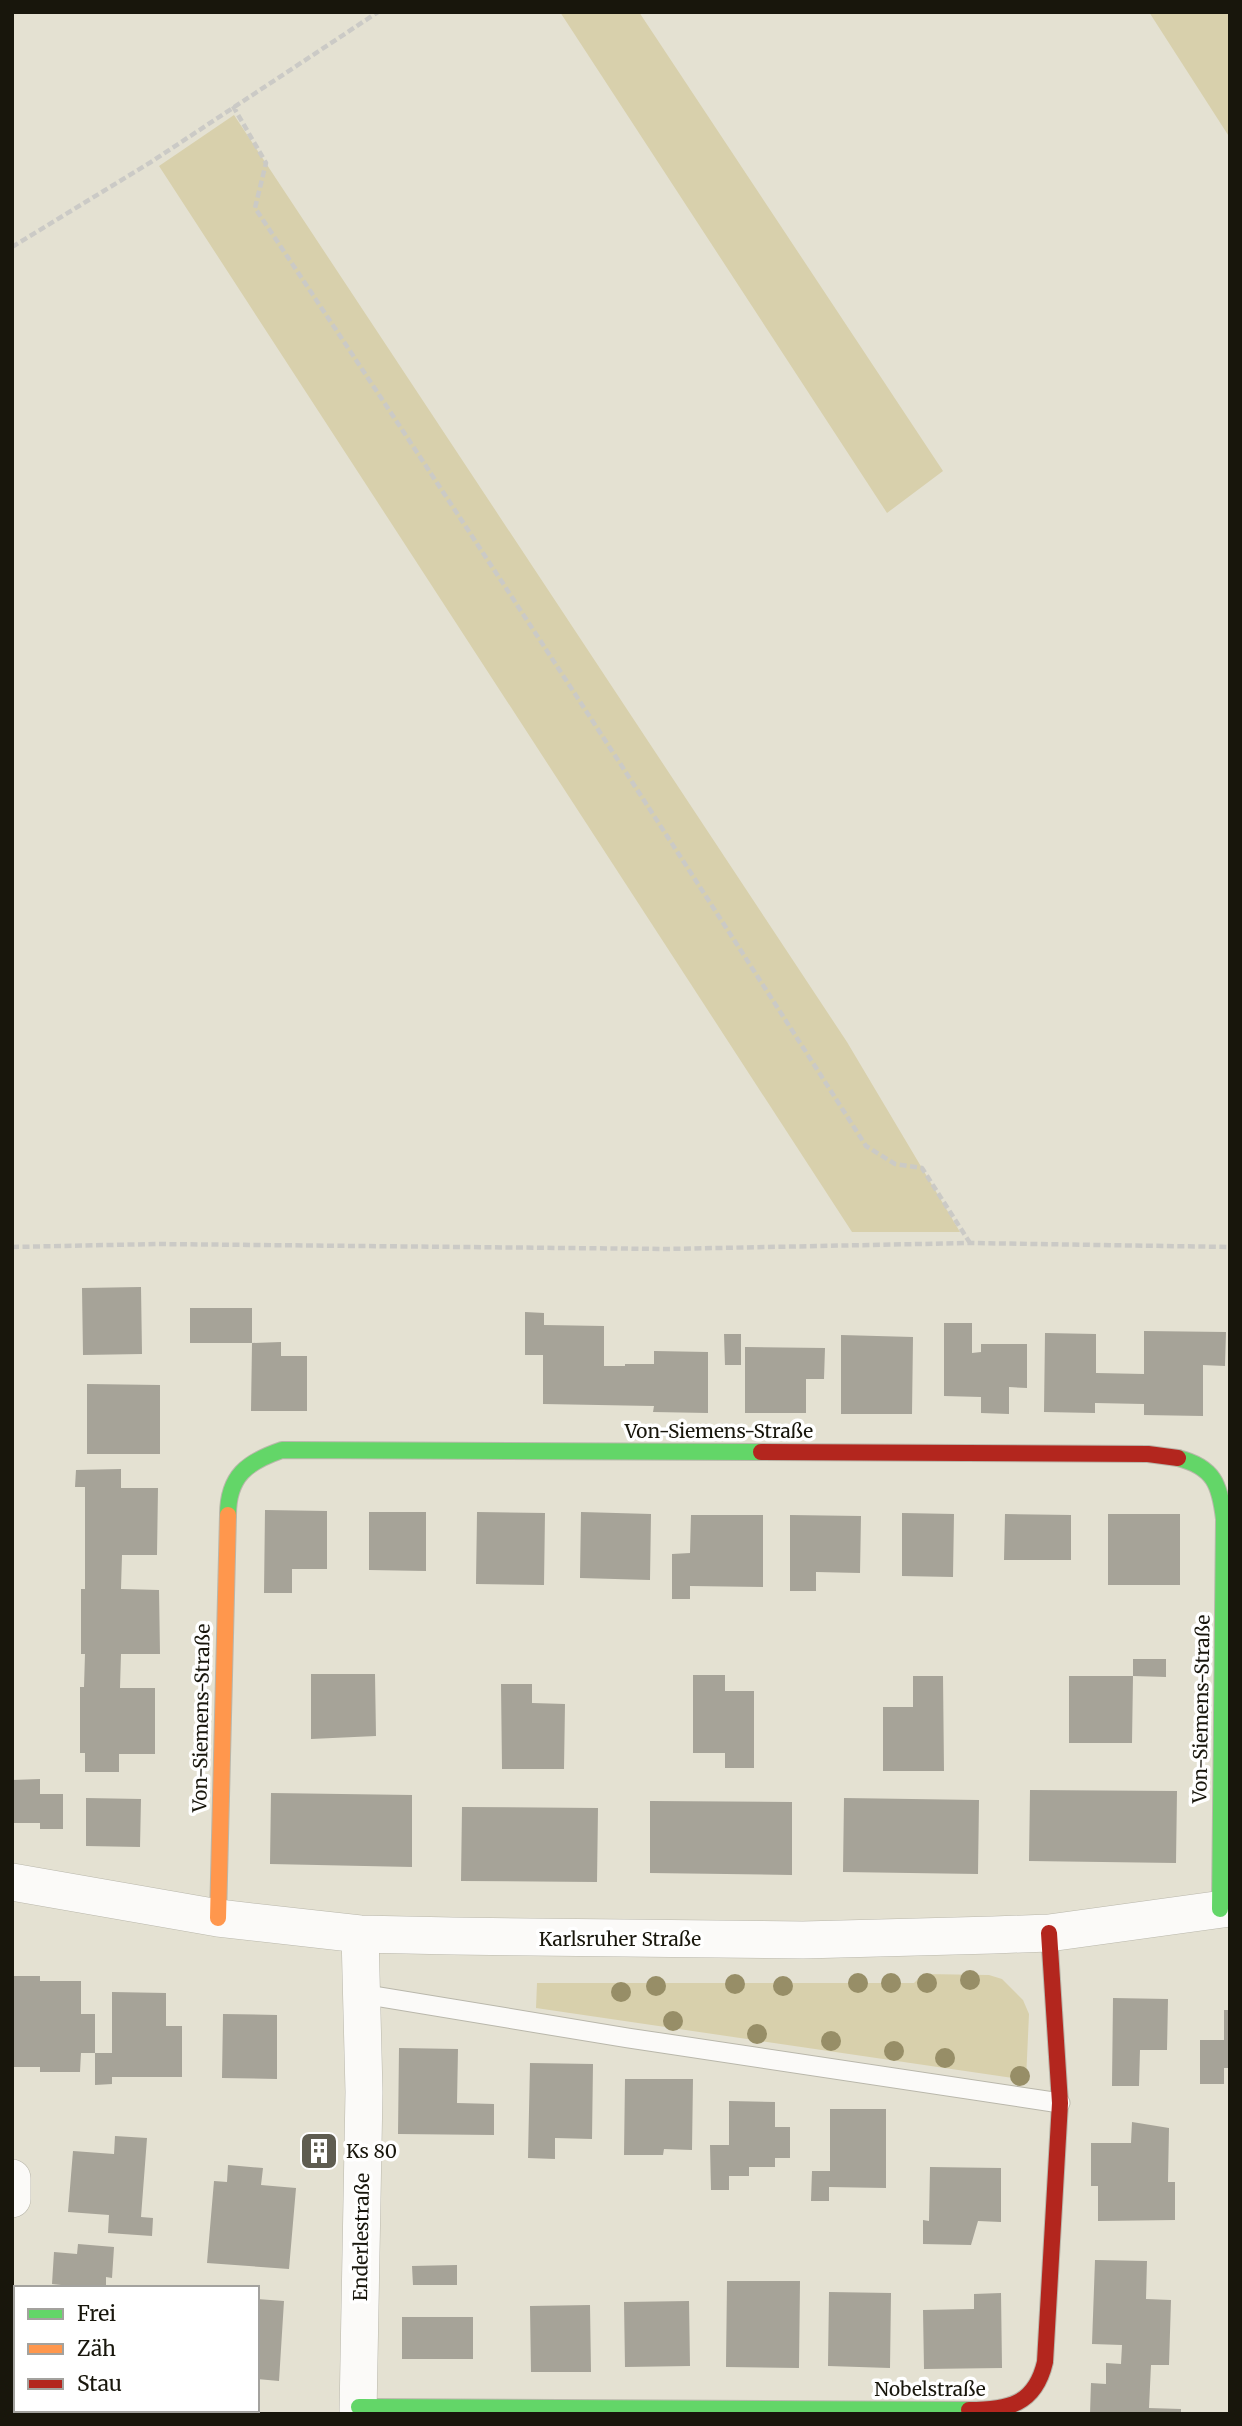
<svg xmlns="http://www.w3.org/2000/svg" width="1242" height="2426" viewBox="0 0 1242 2426" font-family="Merriweather,serif">
<style>
.green{fill:#d8d0ac}
.building{fill:#a6a398}
.lines{fill:none;stroke-linecap:round;stroke-linejoin:round}
.lane-casing{stroke:#b9b7ab;stroke-width:21}
.street-casing{stroke:#b9b7ab;stroke-width:38}
.fast-casing{stroke:#b9b7ab;stroke-width:18}
.slow-casing{stroke:#b9b7ab;stroke-width:18}
.jam-casing{stroke:#b9b7ab;stroke-width:18}
.path{stroke:#cbcac6;stroke-width:4.5;stroke-dasharray:7 3.5;stroke-linecap:butt}
.lane{stroke:#fbfaf8;stroke-width:19}
.street{stroke:#fbfaf8;stroke-width:37}
.fast{stroke:#63d668;stroke-width:16}
.slow{stroke:#ff974d;stroke-width:16}
.jam{stroke:#b3261e;stroke-width:16}
.tree{fill:#978e67}
.labels{text-anchor:middle;stroke-width:7;stroke-linejoin:round;paint-order:stroke}
.street-label{font-size:19px;fill:#18160c;stroke:#fff}
.poi-label{font-size:19px;fill:#18160c;stroke:#fff;text-anchor:start}
</style>
<rect width="100%" height="100%" fill="#e4e1d2"/>
<path class="green" d="M 560,12 L 639,12 L 943,471 L 887,513 Z
M 1149,12 L 1230,12 L 1230,138 Z
M 234,115 L 847,1042 L 960,1232 L 852,1232 L 159,166 Z
M 923,1974 L 989,1975 L 1002,1979 L 1023,2000 L 1029,2014 L 1026,2080 L 536,2008 L 537,1983 L 914,1983 Z"/>
<path class="building" d="M 141,1287 L 142,1354 L 83,1355 L 82,1288 Z
M 190,1308 L 252,1308 L 252,1343 L 190,1343 Z
M 525,1312 L 544,1313 L 544,1325 L 604,1326 L 604,1366 L 625,1366 L 625,1364 L 654,1364 L 654,1351 L 708,1352 L 708,1413 L 653,1412 L 654,1406 L 543,1404 L 543,1355 L 525,1355 Z
M 944,1323 L 972,1323 L 972,1353 L 981,1352 L 981,1344 L 1027,1344 L 1027,1388 L 1009,1387 L 1009,1414 L 981,1413 L 981,1397 L 944,1396 Z
M 1144,1331 L 1226,1332 L 1225,1366 L 1203,1365 L 1203,1416 L 1144,1415 L 1144,1404 L 1095,1403 L 1095,1413 L 1044,1412 L 1045,1333 L 1096,1334 L 1096,1373 L 1144,1374 Z
M 724,1334 L 741,1334 L 741,1365 L 725,1365 Z
M 841,1335 L 913,1337 L 912,1414 L 841,1414 Z
M 281,1342 L 281,1356 L 307,1356 L 307,1411 L 251,1411 L 252,1343 Z
M 745,1347 L 825,1348 L 824,1379 L 806,1379 L 806,1413 L 745,1413 Z
M 87,1384 L 160,1385 L 160,1454 L 87,1454 Z
M 121,1469 L 121,1488 L 158,1488 L 157,1555 L 122,1555 L 121,1589 L 159,1590 L 160,1654 L 121,1654 L 120,1688 L 155,1688 L 155,1754 L 119,1754 L 119,1772 L 85,1772 L 85,1753 L 80,1753 L 80,1687 L 84,1687 L 85,1654 L 81,1654 L 81,1589 L 85,1589 L 85,1487 L 75,1487 L 76,1470 Z
M 265,1510 L 327,1511 L 327,1569 L 292,1569 L 292,1593 L 264,1593 Z
M 369,1512 L 426,1512 L 426,1571 L 369,1570 Z
M 477,1512 L 545,1513 L 544,1585 L 476,1584 Z
M 581,1512 L 651,1514 L 650,1580 L 580,1578 Z
M 902,1513 L 954,1514 L 953,1577 L 902,1576 Z
M 1005,1514 L 1071,1515 L 1071,1560 L 1004,1560 Z
M 1108,1514 L 1180,1514 L 1180,1585 L 1108,1585 Z
M 691,1515 L 763,1515 L 763,1587 L 690,1586 L 690,1599 L 672,1599 L 672,1554 L 690,1553 Z
M 790,1515 L 861,1516 L 860,1573 L 816,1572 L 816,1591 L 790,1591 Z
M 1133,1659 L 1166,1659 L 1166,1677 L 1133,1676 Z
M 311,1674 L 375,1674 L 376,1736 L 311,1739 Z
M 693,1675 L 725,1675 L 725,1691 L 754,1691 L 754,1768 L 725,1768 L 725,1753 L 693,1753 Z
M 913,1676 L 943,1676 L 944,1771 L 883,1771 L 883,1707 L 913,1707 Z
M 1069,1676 L 1133,1676 L 1132,1743 L 1069,1743 Z
M 501,1684 L 532,1684 L 532,1703 L 565,1704 L 564,1769 L 502,1769 Z
M 40,1779 L 40,1794 L 63,1794 L 63,1829 L 40,1829 L 40,1823 L 12,1823 L 12,1780 Z
M 1030,1790 L 1177,1791 L 1176,1863 L 1029,1861 Z
M 271,1793 L 412,1795 L 412,1867 L 270,1864 Z
M 86,1798 L 141,1799 L 140,1847 L 86,1846 Z
M 844,1798 L 979,1800 L 978,1874 L 843,1872 Z
M 650,1801 L 792,1802 L 792,1875 L 650,1873 Z
M 462,1807 L 598,1808 L 597,1882 L 461,1881 Z
M 12,1976 L 40,1976 L 40,1981 L 81,1981 L 81,2014 L 95,2014 L 95,2053 L 81,2053 L 80,2072 L 40,2072 L 40,2067 L 12,2067 Z
M 112,1992 L 166,1993 L 166,2026 L 182,2026 L 182,2077 L 112,2077 L 112,2084 L 95,2085 L 95,2053 L 112,2053 Z
M 1113,1998 L 1168,1999 L 1167,2050 L 1140,2050 L 1139,2086 L 1112,2086 Z
M 1224,2010 L 1230,2010 L 1230,2068 L 1224,2068 L 1224,2084 L 1200,2084 L 1200,2040 L 1224,2040 Z
M 223,2014 L 277,2015 L 277,2079 L 222,2078 Z
M 399,2048 L 458,2049 L 457,2103 L 494,2104 L 494,2135 L 398,2134 Z
M 530,2063 L 593,2064 L 592,2139 L 555,2138 L 555,2159 L 528,2158 Z
M 625,2079 L 693,2079 L 692,2150 L 664,2149 L 663,2155 L 624,2155 Z
M 729,2101 L 775,2102 L 775,2127 L 790,2127 L 790,2158 L 775,2158 L 775,2167 L 749,2167 L 749,2176 L 729,2176 L 729,2190 L 711,2190 L 710,2145 L 729,2145 Z
M 830,2109 L 886,2109 L 886,2188 L 829,2187 L 829,2201 L 811,2201 L 812,2171 L 830,2171 Z
M 1132,2122 L 1169,2128 L 1168,2182 L 1175,2182 L 1175,2220 L 1098,2221 L 1098,2186 L 1091,2186 L 1091,2143 L 1131,2143 Z
M 115,2136 L 147,2138 L 141,2217 L 153,2218 L 152,2236 L 108,2233 L 109,2215 L 68,2212 L 73,2151 L 114,2154 Z
M 314,2142 L 325,2143 L 324,2160 L 314,2159 Z
M 228,2165 L 263,2168 L 261,2185 L 296,2188 L 289,2269 L 207,2263 L 214,2181 L 227,2182 Z
M 930,2167 L 1001,2168 L 1001,2222 L 978,2221 L 971,2245 L 923,2244 L 923,2220 L 929,2221 Z
M 78,2244 L 114,2247 L 112,2278 L 106,2277 L 106,2288 L 61,2288 L 61,2285 L 52,2284 L 54,2252 L 77,2254 Z
M 1095,2260 L 1147,2261 L 1146,2299 L 1171,2300 L 1169,2365 L 1151,2365 L 1149,2408 L 1181,2409 L 1181,2414 L 1090,2414 L 1091,2383 L 1106,2384 L 1106,2363 L 1121,2364 L 1122,2345 L 1092,2344 Z
M 457,2265 L 457,2285 L 413,2285 L 412,2266 Z
M 727,2281 L 800,2281 L 799,2368 L 726,2367 Z
M 829,2292 L 891,2293 L 890,2368 L 828,2366 Z
M 1001,2293 L 1002,2368 L 924,2369 L 923,2310 L 974,2309 L 974,2294 Z
M 257,2299 L 284,2301 L 279,2381 L 257,2379 Z
M 689,2301 L 690,2366 L 625,2367 L 624,2302 Z
M 590,2305 L 591,2372 L 531,2372 L 530,2306 Z
M 402,2317 L 473,2317 L 473,2359 L 402,2359 Z
M 52,2410 L 81,2412 L 81,2414 L 51,2414 Z"/>
<g class="lines">
<defs>
<path id="lane" d="M 362,1994 L 628,2038 L 1060,2103"/>
<path id="street" d="M 12,1882 L 218,1918 L 360,1934 L 453,1936 L 803,1940 L 993,1935 L 1049,1933 L 1230,1908
M 12,2178 L 12,2199
M 358,2414 L 364,2092 L 360,1934"/>
<path id="fast" d="M 1178,1458 C 1214,1467 1220,1485 1224,1519 L 1220,1909
M 228,1515 C 228,1476 247,1462 282,1450 L 761,1452
M 359,2407 L 969,2410"/>
<path id="slow" d="M 218,1918 L 228,1515"/>
<path id="jam" d="M 761,1452 L 1148,1454 L 1178,1458
M 969,2410 C 1008,2410 1035,2405 1045,2362 L 1060,2103 L 1049,1933"/>
</defs>
<use href="#lane" class="lane-casing"/>
<use href="#street" class="street-casing"/>
<use href="#fast" class="fast-casing"/>
<use href="#slow" class="slow-casing"/>
<use href="#jam" class="jam-casing"/>
<path class="path" d="M 233,106 L 266,163 L 255,208 C 462,518 665,831 866,1146 L 895,1164 L 922,1168 L 970,1243
M 12,247 L 151,162 L 378,12
M 12,1247 L 156,1244 L 667,1249 L 970,1243 L 1230,1247"/>
<use href="#lane" class="lane"/>
<use href="#street" class="street"/>
<use href="#fast" class="fast"/>
<use href="#slow" class="slow"/>
<use href="#jam" class="jam"/>
</g>
<g class="tree">
<circle cx="970" cy="1980" r="10"/>
<circle cx="858" cy="1983" r="10"/>
<circle cx="891" cy="1983" r="10"/>
<circle cx="927" cy="1983" r="10"/>
<circle cx="735" cy="1984" r="10"/>
<circle cx="656" cy="1986" r="10"/>
<circle cx="783" cy="1986" r="10"/>
<circle cx="621" cy="1992" r="10"/>
<circle cx="673" cy="2021" r="10"/>
<circle cx="757" cy="2034" r="10"/>
<circle cx="831" cy="2041" r="10"/>
<circle cx="894" cy="2051" r="10"/>
<circle cx="945" cy="2058" r="10"/>
<circle cx="1020" cy="2076" r="10"/>
</g>
<defs>
<symbol id="building-square" viewBox="-11 -11 22 22"><rect x="-9" y="-9" width="18" height="18" rx="4" fill="#5f5d51" stroke="#fff"/><path d="M-4-6H4V6H1V3H-1V6H-4ZM-2.5-4.3h1.7v1.8h-1.7ZM.8-4.3h1.7v1.8H.8ZM-2.5-1h1.7V.8h-1.7ZM.8-1h1.7V.8H.8Z" fill="#fff"/></symbol>
</defs>
<g fill-rule="evenodd">
<use href="#building-square" x="297" y="2129" width="44" height="44"/>
</g>
<g class="labels">
<g class="street-label">
<text x="719" y="1438">Von-Siemens-Straße</text>
<text transform="translate(1201 1709) rotate(-89)" y="7">Von-Siemens-Straße</text>
<text transform="translate(201 1718) rotate(-89)" y="7">Von-Siemens-Straße</text>
<text x="620" y="1946">Karlsruher Straße</text>
<text transform="translate(361 2237) rotate(-89)" y="7">Enderlestraße</text>
<text x="930" y="2396">Nobelstraße</text>
</g>
<g class="poi-label">
<text x="346" y="2158">Ks 80</text>
</g>
</g>
<rect width="1242" height="2426" fill="none" stroke="#18160c" stroke-width="28"/>
<rect x="14" y="2286" width="245" height="126" fill="#ffffff" stroke="#a3a29e" stroke-width="2"/>
<rect x="28" y="2309" width="35" height="10" fill="#63d668" stroke="#a3a29e" stroke-width="2"/>
<text x="77" y="2321" font-size="21" fill="#18160c">Frei</text>
<rect x="28" y="2344" width="35" height="10" fill="#ff974d" stroke="#a3a29e" stroke-width="2"/>
<text x="77" y="2356" font-size="21" fill="#18160c">Zäh</text>
<rect x="28" y="2379" width="35" height="10" fill="#b3261e" stroke="#a3a29e" stroke-width="2"/>
<text x="77" y="2391" font-size="21" fill="#18160c">Stau</text>
</svg>
